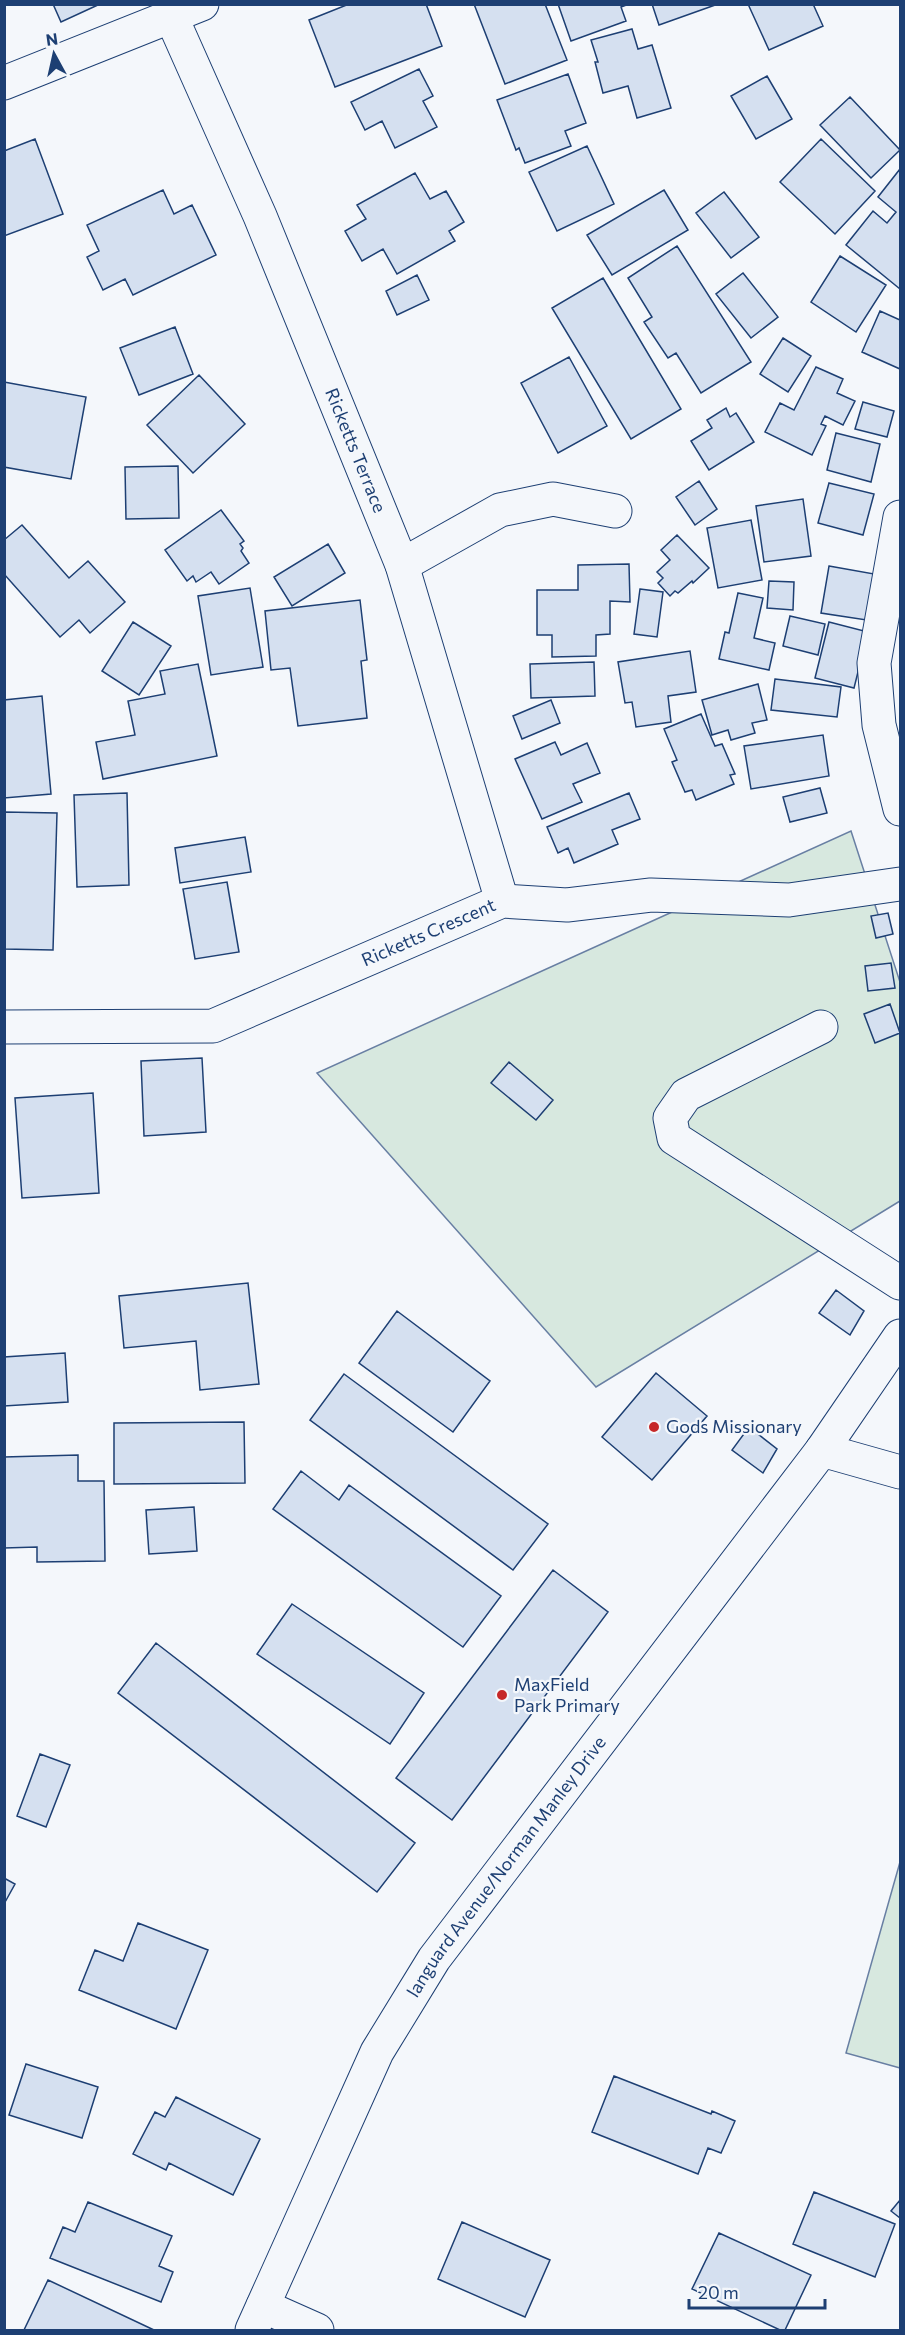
<svg xmlns="http://www.w3.org/2000/svg" width="905" height="2335" viewBox="0 0 905 2335" font-family="Commissioner,sans-serif">
<style>
.green{fill:#d7e8df;stroke:#687fa3;stroke-width:1.5}
.building{fill:#d5e0f0;stroke:#1d3f73;stroke-width:1.5}
.lines{fill:none;stroke-linecap:round;stroke-linejoin:round}
.minor-casing{stroke:#1d3f73;stroke-width:35}
.minor{stroke:#f4f7fb;stroke-width:33}
.poi-dot{fill:#c62828;stroke:#f4f7fb;stroke-width:2}
.labels{text-anchor:middle;stroke-width:4.5;stroke-linejoin:round;paint-order:stroke}
.street-label{font-size:18px;fill:#1d3f73;stroke:#f4f7fb}
.poi-label{font-size:18px;fill:#1d3f73;stroke:#f4f7fb;text-anchor:start}
</style>
<rect width="100%" height="100%" fill="#f4f7fb"/>
<path class="green" d="M 851,831 L 900,982 L 900,1201 L 596,1387 L 317,1073 Z
M 900,1862 L 900,2068 L 846,2053 Z"/>
<path class="building" d="M 53,4 L 100,4 L 61,22 Z
M 349,4 L 426,4 L 442,46 L 335,87 L 309,20 Z
M 474,4 L 545,4 L 567,60 L 505,84 Z
M 558,4 L 629,4 L 621,7 L 626,21 L 571,41 Z
M 652,4 L 718,4 L 659,25 Z
M 748,4 L 813,4 L 823,26 L 769,50 Z
M 632,29 L 638,49 L 652,45 L 671,108 L 637,118 L 628,86 L 603,93 L 595,62 L 598,62 L 591,40 Z
M 419,69 L 433,96 L 423,101 L 437,127 L 395,148 L 382,121 L 365,130 L 351,102 Z
M 568,74 L 586,123 L 565,131 L 571,146 L 525,163 L 519,148 L 516,150 L 497,100 Z
M 767,76 L 792,119 L 756,139 L 731,96 Z
M 850,97 L 900,150 L 871,178 L 820,125 Z
M 35,139 L 63,214 L 4,236 L 4,151 Z
M 821,139 L 875,191 L 835,234 L 780,182 Z
M 587,146 L 614,204 L 557,231 L 529,172 Z
M 900,169 L 900,289 L 846,245 L 873,211 L 887,223 L 896,212 L 878,197 Z
M 415,173 L 430,199 L 446,191 L 464,222 L 449,231 L 455,241 L 397,274 L 383,249 L 362,261 L 345,231 L 366,219 L 357,205 Z
M 163,190 L 174,214 L 192,205 L 216,255 L 133,295 L 125,279 L 103,290 L 87,257 L 99,251 L 87,225 Z
M 664,190 L 688,230 L 612,275 L 587,235 Z
M 724,192 L 759,237 L 731,258 L 696,213 Z
M 677,246 L 751,362 L 701,393 L 676,353 L 668,358 L 644,322 L 652,317 L 628,278 Z
M 840,256 L 886,285 L 856,332 L 811,302 Z
M 743,273 L 778,317 L 751,338 L 716,294 Z
M 417,275 L 429,300 L 397,315 L 386,291 Z
M 603,278 L 681,409 L 631,439 L 552,308 Z
M 880,311 L 900,320 L 900,369 L 862,352 Z
M 175,327 L 193,374 L 139,395 L 120,348 Z
M 783,338 L 811,356 L 788,392 L 760,374 Z
M 569,357 L 607,426 L 558,453 L 521,383 Z
M 816,367 L 843,379 L 837,393 L 855,401 L 843,425 L 825,416 L 821,424 L 826,426 L 812,455 L 765,432 L 780,403 L 794,410 Z
M 199,375 L 245,424 L 193,473 L 147,425 Z
M 4,382 L 86,397 L 71,479 L 4,467 Z
M 863,402 L 894,411 L 887,437 L 855,429 Z
M 726,408 L 730,417 L 736,413 L 754,442 L 709,470 L 691,441 L 712,428 L 707,420 Z
M 836,433 L 880,444 L 871,482 L 827,470 Z
M 178,466 L 179,518 L 126,519 L 125,467 Z
M 699,481 L 717,509 L 695,525 L 676,497 Z
M 829,483 L 874,494 L 863,535 L 818,523 Z
M 803,499 L 811,556 L 764,562 L 756,506 Z
M 221,510 L 244,541 L 240,544 L 243,548 L 241,551 L 249,563 L 219,584 L 211,572 L 196,582 L 193,576 L 187,581 L 165,550 Z
M 751,520 L 762,580 L 718,588 L 707,528 Z
M 22,525 L 69,578 L 88,561 L 125,602 L 90,633 L 79,620 L 60,637 L 4,574 L 4,540 Z
M 677,535 L 709,568 L 693,583 L 692,581 L 678,593 L 675,591 L 670,596 L 658,583 L 663,578 L 657,572 L 670,560 L 661,550 Z
M 328,544 L 345,573 L 292,606 L 274,577 Z
M 629,564 L 630,602 L 610,601 L 610,634 L 596,635 L 596,656 L 552,657 L 552,635 L 537,635 L 537,590 L 578,590 L 578,565 Z
M 829,566 L 880,575 L 873,621 L 821,613 Z
M 769,581 L 794,582 L 793,610 L 767,608 Z
M 250,588 L 263,667 L 211,675 L 198,596 Z
M 640,589 L 663,592 L 657,637 L 634,634 Z
M 738,593 L 763,598 L 754,638 L 775,643 L 769,670 L 719,659 L 725,632 L 729,633 Z
M 360,600 L 367,660 L 361,661 L 367,718 L 298,726 L 290,668 L 271,670 L 265,611 Z
M 790,616 L 825,624 L 818,655 L 783,646 Z
M 133,622 L 171,646 L 139,695 L 102,671 Z
M 829,622 L 868,632 L 854,688 L 815,678 Z
M 690,651 L 696,692 L 668,696 L 671,722 L 636,727 L 632,702 L 625,703 L 618,662 Z
M 594,662 L 595,696 L 531,698 L 530,664 Z
M 198,664 L 217,756 L 103,779 L 96,742 L 135,735 L 128,701 L 165,694 L 160,671 Z
M 775,679 L 841,687 L 837,717 L 771,710 Z
M 758,684 L 767,720 L 752,723 L 755,733 L 731,740 L 728,730 L 712,735 L 702,700 Z
M 42,696 L 51,794 L 4,798 L 4,700 Z
M 551,700 L 560,723 L 522,739 L 513,716 Z
M 701,714 L 715,746 L 722,744 L 735,774 L 730,775 L 734,784 L 696,800 L 692,790 L 685,792 L 672,762 L 677,760 L 664,729 Z
M 823,735 L 829,776 L 751,789 L 744,746 Z
M 555,742 L 561,755 L 587,743 L 600,773 L 573,784 L 582,802 L 542,819 L 515,759 Z
M 820,788 L 827,813 L 790,822 L 783,797 Z
M 127,793 L 129,885 L 77,887 L 74,795 Z
M 629,793 L 640,819 L 612,830 L 618,844 L 574,863 L 568,848 L 558,853 L 547,827 Z
M 4,812 L 57,813 L 53,950 L 4,949 Z
M 245,837 L 251,872 L 180,883 L 175,848 Z
M 227,882 L 239,952 L 195,959 L 183,889 Z
M 888,913 L 893,934 L 876,938 L 871,916 Z
M 891,963 L 895,988 L 868,991 L 865,966 Z
M 890,1004 L 900,1033 L 875,1043 L 864,1014 Z
M 202,1058 L 206,1132 L 144,1136 L 141,1061 Z
M 509,1062 L 553,1100 L 536,1120 L 491,1083 Z
M 93,1093 L 99,1193 L 22,1198 L 15,1098 Z
M 248,1283 L 259,1384 L 200,1390 L 196,1341 L 124,1348 L 119,1296 Z
M 836,1290 L 864,1311 L 850,1335 L 819,1313 Z
M 397,1311 L 490,1381 L 453,1432 L 359,1363 Z
M 65,1353 L 68,1402 L 4,1406 L 4,1357 Z
M 656,1373 L 707,1416 L 652,1480 L 602,1437 Z
M 344,1374 L 548,1524 L 513,1570 L 310,1420 Z
M 244,1422 L 245,1483 L 114,1484 L 114,1423 Z
M 749,1427 L 777,1449 L 763,1473 L 732,1450 Z
M 78,1455 L 78,1481 L 104,1481 L 105,1561 L 37,1562 L 37,1547 L 4,1548 L 4,1457 Z
M 301,1471 L 339,1500 L 349,1485 L 501,1596 L 463,1647 L 273,1509 Z
M 194,1507 L 197,1551 L 149,1554 L 146,1510 Z
M 553,1570 L 608,1612 L 452,1820 L 396,1778 Z
M 292,1604 L 424,1693 L 390,1744 L 257,1654 Z
M 156,1643 L 415,1843 L 377,1892 L 118,1693 Z
M 40,1754 L 70,1765 L 46,1827 L 17,1816 Z
M 4,1878 L 15,1884 L 4,1904 Z
M 138,1923 L 208,1950 L 176,2029 L 79,1990 L 95,1950 L 123,1961 Z
M 26,2064 L 98,2087 L 82,2138 L 9,2115 Z
M 614,2076 L 711,2114 L 712,2111 L 735,2121 L 721,2153 L 708,2148 L 698,2174 L 592,2132 Z
M 176,2097 L 260,2139 L 233,2195 L 169,2163 L 166,2170 L 133,2154 L 155,2112 L 165,2117 Z
M 814,2192 L 895,2224 L 875,2277 L 793,2244 Z
M 900,2200 L 900,2218 L 891,2211 Z
M 88,2202 L 172,2236 L 159,2266 L 173,2272 L 161,2302 L 50,2258 L 63,2227 L 75,2232 Z
M 462,2222 L 550,2260 L 525,2317 L 438,2279 Z
M 719,2233 L 811,2275 L 785,2330 L 780,2330 L 692,2289 Z
M 48,2280 L 154,2330 L 24,2330 Z"/>
<g class="lines">
<defs>
<g id="minor">
<path id="s1" d="M 171,16 L 260,216 L 402,565 L 502,901"/>
<path d="M 4,83 L 202,4"/>
<path d="M 900,517 L 874,663 L 879,725 L 900,809"/>
<path d="M 402,565 L 500,510 L 553,499 L 615,511"/>
<path id="s2" d="M 4,1027 L 213,1026 L 502,901 L 567,905 L 651,895 L 789,900 L 900,884"/>
<path d="M 821,1027 L 686,1095 L 670,1118 L 674,1138 L 900,1283"/>
<path d="M 822,1450 L 900,1336"/>
<path d="M 263,2306 L 317,2330"/>
<path id="s3" d="M 252,2330 L 377,2052 L 434,1959 L 822,1450 L 900,1472"/>
</g>
</defs>
<use href="#minor" class="minor-casing"/>
<use href="#minor" class="minor"/>
</g>
<g class="poi-dot">
<circle cx="654" cy="1427" r="6"/>
<circle cx="502" cy="1695" r="6"/>
</g>
<g class="labels">
<g class="street-label">
<text dy="6" stroke="none"><textPath href="#s1" startOffset="472">Ricketts Terrace</textPath></text>
<text dy="6" stroke="none"><textPath href="#s2" startOffset="444">Ricketts Crescent</textPath></text>
<text dy="6" stroke="none"><textPath href="#s3" startOffset="531">languard Avenue/Norman Manley Drive</textPath></text>
</g>
<g class="poi-label">
<text x="666" y="1433">Gods Missionary</text>
<text x="514" y="1691">MaxField<tspan x="514" dy="21">Park Primary</tspan></text>
</g>
</g>
<rect width="905" height="2335" fill="none" stroke="#1d3f73" stroke-width="12"/>
<g transform="translate(54 54) rotate(352)" stroke="#f4f7fb" stroke-width="4.5" paint-order="stroke">
<path d="M0-4.5L10 22L0 15L-10 22Z" fill="#1d3f73"/>
<text y="-9" font-size="16" font-weight="bold" text-anchor="middle" fill="#1d3f73">N</text>
</g>
<path d="M689 2299v9h136v-9" fill="none" stroke="#1d3f73" stroke-width="3"/>
<text x="698" y="2299" font-size="18" fill="#1d3f73" stroke="#f4f7fb" stroke-width="4.5" paint-order="stroke">20 m</text>
</svg>
